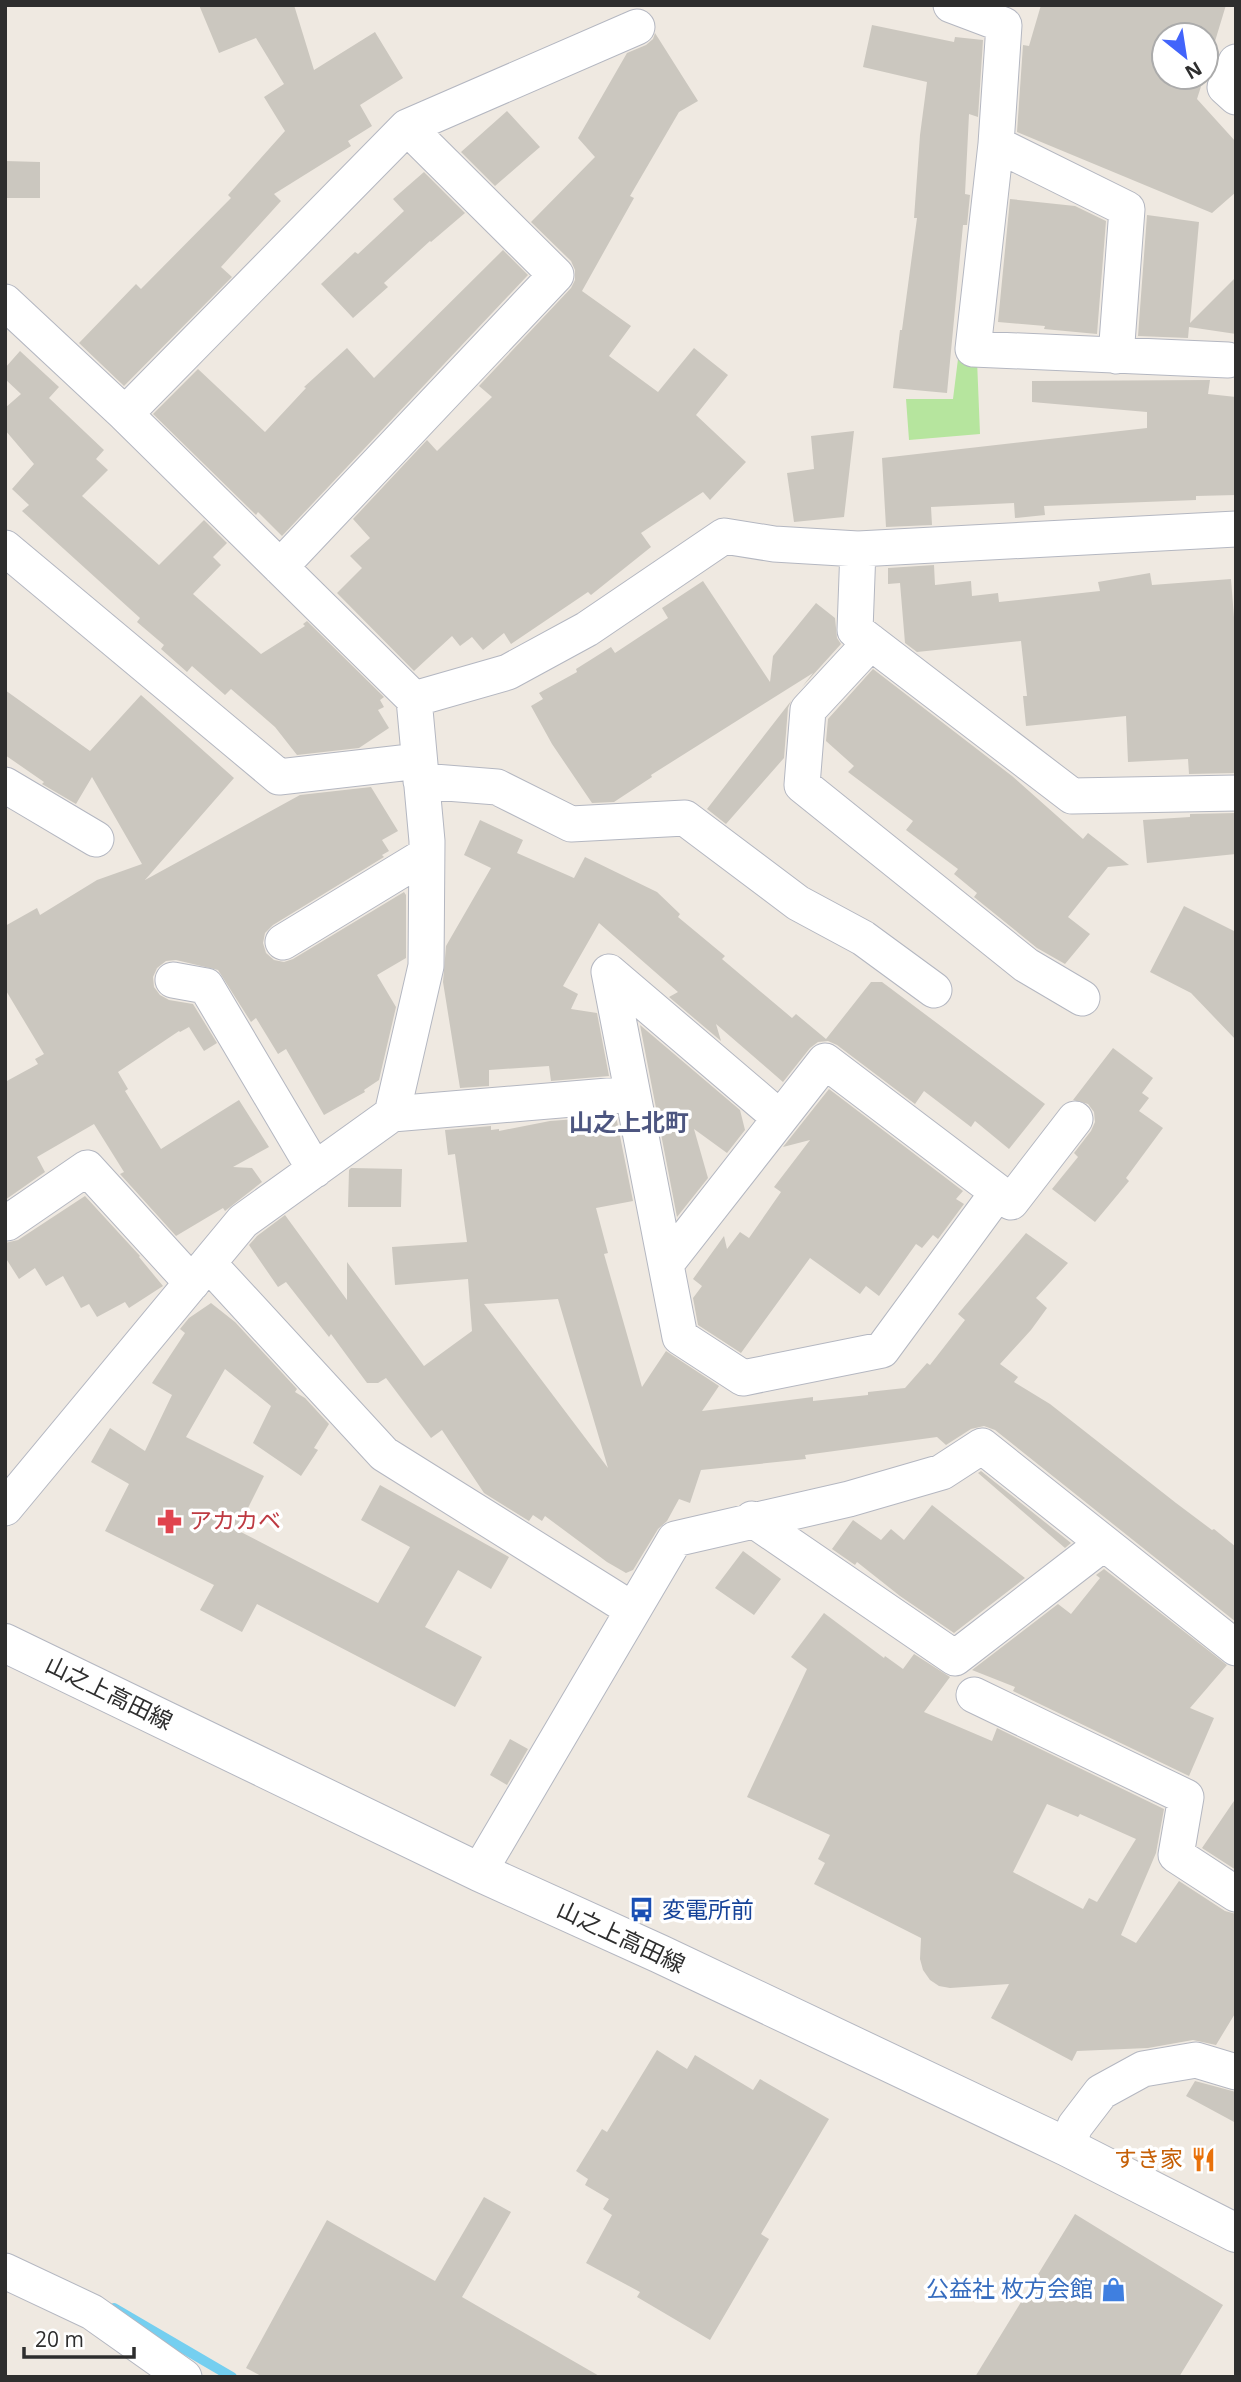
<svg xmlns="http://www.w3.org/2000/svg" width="1241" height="2382" viewBox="0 0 1241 2382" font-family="'Open Sans','Noto Sans JP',sans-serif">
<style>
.green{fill:#b6e59e}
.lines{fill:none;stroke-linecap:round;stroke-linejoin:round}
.stream{stroke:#75cff0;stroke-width:10}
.building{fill:#cbc7bf;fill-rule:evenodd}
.street-casing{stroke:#b4b7c1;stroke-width:37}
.secondary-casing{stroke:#b4b7c1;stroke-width:40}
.street{stroke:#fff;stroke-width:35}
.secondary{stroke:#fff;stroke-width:38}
.labels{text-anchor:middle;stroke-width:7;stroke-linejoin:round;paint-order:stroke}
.health-label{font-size:23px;fill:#be3a42;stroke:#fff;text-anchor:start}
.street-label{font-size:23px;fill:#2e2e2e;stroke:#fff}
.transit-label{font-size:23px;fill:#164399;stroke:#fff;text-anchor:start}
.food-label{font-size:23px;fill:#c56008;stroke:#fff;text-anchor:end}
.shop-label{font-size:23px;fill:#366cbe;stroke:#fff;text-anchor:end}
.neighbourhood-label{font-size:24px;font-weight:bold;fill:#4d5680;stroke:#fff}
</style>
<rect width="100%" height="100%" fill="#efe9e1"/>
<path class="green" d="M 958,359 L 977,360 L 980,434 L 909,440 L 906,399 L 953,399 Z"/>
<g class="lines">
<path class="stream" d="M 114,2308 L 232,2377"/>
</g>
<path class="building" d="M 199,5 L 294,5 L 314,70 L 375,32 L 403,78 L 360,105 L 372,126 L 348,141 L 351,146 L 274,194 L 281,201 L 221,267 L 232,277 L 124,386 L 79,343 L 136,284 L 141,289 L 231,198 L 228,195 L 285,131 L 264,97 L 284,84 L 256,38 L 219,53 Z
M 1041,5 L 1226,5 L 1206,71 L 1206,35 L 1164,35 L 1164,77 L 1204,77 L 1197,99 L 1236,142 L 1236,192 L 1212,213 L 1017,132 L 1023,45 L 1029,46 Z
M 872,25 L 954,42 L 955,37 L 983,40 L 978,117 L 969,114 L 965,194 L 970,195 L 967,225 L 963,225 L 947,393 L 893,388 L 900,330 L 902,330 L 917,218 L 914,218 L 920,135 L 927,82 L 863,67 Z
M 655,33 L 698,101 L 679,112 L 630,196 L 634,198 L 582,291 L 631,326 L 609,356 L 658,392 L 694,348 L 728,375 L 696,415 L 746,462 L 710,500 L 703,492 L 641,533 L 651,547 L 591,595 L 588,592 L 511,644 L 504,633 L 483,650 L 472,637 L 460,646 L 452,636 L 414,671 L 337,593 L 362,568 L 350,556 L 370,538 L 353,519 L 427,440 L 437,451 L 492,397 L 479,386 L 571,288 L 575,280 L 575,270 L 571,261 L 531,222 L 595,157 L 578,138 L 627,53 L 646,45 L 653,39 Z
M 507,111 L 540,147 L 495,186 L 461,152 Z
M 5,161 L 40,162 L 40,198 L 5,198 Z
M 424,172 L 465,213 L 431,242 L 430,241 L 384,283 L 388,287 L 353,318 L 321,284 L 355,252 L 358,254 L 404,211 L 393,199 Z
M 1010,199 L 1075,206 L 1106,221 L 1097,334 L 1044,329 L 1045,326 L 998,322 Z
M 1147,215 L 1199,222 L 1190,323 L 1236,277 L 1236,334 L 1189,327 L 1188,338 L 1138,336 Z
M 503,250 L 528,275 L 282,536 L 258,512 L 256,515 L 153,414 L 198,369 L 265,432 L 306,388 L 304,387 L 347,348 L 374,378 Z
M 20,351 L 59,387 L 49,398 L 104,450 L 96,459 L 108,470 L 82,496 L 159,565 L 204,520 L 227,543 L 213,557 L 221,565 L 193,594 L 261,654 L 305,626 L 303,624 L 307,621 L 384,697 L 380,700 L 384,707 L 378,710 L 389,728 L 359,748 L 297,755 L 275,727 L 231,689 L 225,695 L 192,666 L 187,672 L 161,649 L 164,645 L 137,622 L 140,618 L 22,511 L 29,505 L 12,489 L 34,464 L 5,430 L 5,408 L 21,394 L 5,379 L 5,368 Z
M 1210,380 L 1208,394 L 1236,397 L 1236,495 L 1196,496 L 1196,500 L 1044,506 L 1045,515 L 1015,518 L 1014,503 L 931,507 L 932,525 L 886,527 L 882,458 L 1147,428 L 1147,412 L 1032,402 L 1032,381 Z
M 854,431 L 844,517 L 794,522 L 787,473 L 814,469 L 811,436 Z
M 934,565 L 935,585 L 971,581 L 972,596 L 998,593 L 999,602 L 1100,591 L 1098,582 L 1150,573 L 1152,585 L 1231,579 L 1236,643 L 1236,773 L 1189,774 L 1188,759 L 1128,762 L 1126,716 L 1026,726 L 1023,696 L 1027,696 L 1021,641 L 917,652 L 905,643 L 900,583 L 888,584 L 888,568 Z
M 703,581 L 770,682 L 773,656 L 816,603 L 835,618 L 837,638 L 841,644 L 802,687 L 813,673 L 651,775 L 652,777 L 614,802 L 592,803 L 552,744 L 531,706 L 543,699 L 539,693 L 577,672 L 576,669 L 611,647 L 615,653 L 668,618 L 662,608 Z
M 873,669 L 1012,776 L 1083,839 L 1088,833 L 1129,865 L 1108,867 L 1068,917 L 1090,934 L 1065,964 L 1037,948 L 974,897 L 977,893 L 954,874 L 958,869 L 906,830 L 913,821 L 848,772 L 854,766 L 826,741 L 828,719 Z
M 5,690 L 90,751 L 141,695 L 234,778 L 145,880 L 300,795 L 371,787 L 398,831 L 382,840 L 389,851 L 382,855 L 384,857 L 273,925 L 265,933 L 263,943 L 266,953 L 274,960 L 284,962 L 293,959 L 404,892 L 406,895 L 406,958 L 377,975 L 396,1007 L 379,1080 L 364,1090 L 365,1092 L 324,1115 L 286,1049 L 278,1054 L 256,1018 L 251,1022 L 218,970 L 176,960 L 166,961 L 157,968 L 153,977 L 154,987 L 160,995 L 169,1000 L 193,1004 L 217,1043 L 204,1051 L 189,1027 L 180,1032 L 179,1031 L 118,1072 L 128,1089 L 125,1091 L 161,1149 L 239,1100 L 269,1147 L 233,1167 L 252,1168 L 262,1182 L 225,1211 L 223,1208 L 176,1236 L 120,1174 L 124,1172 L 94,1124 L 37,1157 L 45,1172 L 5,1200 L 5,1082 L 38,1064 L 35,1059 L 44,1054 L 5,989 L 5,926 L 37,908 L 40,915 L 97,880 L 142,864 L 92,777 L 76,804 L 42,784 L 44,782 L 5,755 Z
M 791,701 L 788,708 L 784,758 L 726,824 L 707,809 Z
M 1236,813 L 1236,854 L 1147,863 L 1143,820 L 1190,817 L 1190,814 Z
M 480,820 L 523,840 L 517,853 L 574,878 L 585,857 L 657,892 L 680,914 L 678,917 L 725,956 L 722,959 L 792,1018 L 796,1014 L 826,1039 L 871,982 L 882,982 L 1045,1104 L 1009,1149 L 975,1121 L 971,1127 L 924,1091 L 915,1104 L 837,1045 L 828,1041 L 818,1042 L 810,1048 L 783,1082 L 716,1024 L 721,1041 L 669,997 L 678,992 L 599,923 L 563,986 L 578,994 L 571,1009 L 597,1013 L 609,1076 L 551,1081 L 549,1066 L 489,1070 L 489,1086 L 460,1088 L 443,982 L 446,946 L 491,868 L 464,855 Z
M 1184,906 L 1236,932 L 1236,1040 L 1191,993 L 1150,972 Z
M 640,1025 L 740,1110 L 745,1130 L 727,1153 L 694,1129 L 708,1178 L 677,1217 Z
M 1113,1048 L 1153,1078 L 1142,1093 L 1149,1098 L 1139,1111 L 1163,1128 L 1126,1178 L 1129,1181 L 1095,1222 L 1052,1189 L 1078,1157 L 1074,1153 L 1091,1131 L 1095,1122 L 1094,1112 L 1088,1104 L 1073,1100 Z
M 829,1089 L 963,1191 L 956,1199 L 964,1204 L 938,1239 L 933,1235 L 922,1248 L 916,1244 L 879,1296 L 866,1286 L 860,1294 L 810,1258 L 741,1353 L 698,1325 L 693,1298 L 702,1286 L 693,1279 L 724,1236 L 727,1249 L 740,1232 L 749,1238 L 781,1192 L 774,1187 L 810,1140 L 783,1147 Z
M 616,1116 L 633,1201 L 596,1208 L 608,1253 L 604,1254 L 642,1387 L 666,1351 L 719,1386 L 702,1411 L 813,1397 L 813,1401 L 868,1395 L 868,1392 L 905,1388 L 927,1363 L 930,1365 L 965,1320 L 958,1314 L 1026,1233 L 1068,1263 L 1036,1298 L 1047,1308 L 1031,1330 L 1000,1364 L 1018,1377 L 1014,1382 L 1050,1404 L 1176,1503 L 1212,1530 L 1214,1529 L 1236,1547 L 1236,1622 L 995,1430 L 984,1426 L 971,1429 L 946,1445 L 937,1437 L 805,1455 L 806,1459 L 701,1470 L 690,1503 L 679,1499 L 667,1521 L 658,1529 L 633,1570 L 626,1573 L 607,1562 L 545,1516 L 542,1521 L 533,1515 L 529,1521 L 484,1493 L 442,1430 L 431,1438 L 386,1378 L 378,1383 L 367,1383 L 331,1334 L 329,1337 L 286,1282 L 278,1287 L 249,1245 L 257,1236 L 285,1215 L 347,1300 L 347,1262 L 424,1366 L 472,1331 L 468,1279 L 395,1285 L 392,1247 L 467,1242 L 455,1154 L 448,1155 L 445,1130 L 491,1126 L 491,1130 L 499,1129 L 499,1131 L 550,1121 ZM 558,1299 L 608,1468 L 484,1304 Z
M 351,1168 L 402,1169 L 401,1207 L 348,1207 L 349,1170 Z
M 85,1196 L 140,1256 L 139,1257 L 163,1286 L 129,1308 L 125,1302 L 97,1317 L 89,1304 L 81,1308 L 63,1276 L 46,1286 L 35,1268 L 19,1279 L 5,1257 L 5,1243 L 18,1240 Z
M 211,1303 L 235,1322 L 297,1389 L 295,1392 L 305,1398 L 329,1424 L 314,1448 L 318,1450 L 301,1476 L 253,1443 L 271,1406 L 225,1369 L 186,1437 L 264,1476 L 237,1530 L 378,1603 L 410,1547 L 361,1520 L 380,1485 L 509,1557 L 491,1589 L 458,1570 L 425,1627 L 482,1657 L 455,1707 L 257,1604 L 242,1632 L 200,1610 L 214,1585 L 105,1531 L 129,1484 L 91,1462 L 110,1428 L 145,1451 L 172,1395 L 152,1383 L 185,1333 L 180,1329 L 189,1318 Z
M 981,1471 L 1071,1543 L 1065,1548 L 978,1473 Z
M 932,1505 L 1025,1578 L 954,1633 L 900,1596 L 857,1562 L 855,1565 L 832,1549 L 853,1520 L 881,1540 L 891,1529 L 904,1540 Z
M 743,1551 L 781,1579 L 754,1615 L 715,1588 Z
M 1104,1569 L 1227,1665 L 1190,1708 L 1214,1718 L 1189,1776 L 1013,1691 L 1015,1687 L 972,1670 L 1058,1604 L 1071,1614 L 1100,1578 L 1096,1575 Z
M 824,1613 L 884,1658 L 885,1656 L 903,1669 L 914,1654 L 950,1677 L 924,1712 L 992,1741 L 997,1728 L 1164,1809 L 1156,1853 L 1121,1935 L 1136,1943 L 1179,1881 L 1225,1911 L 1236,1914 L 1236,2012 L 1216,2045 L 1193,2040 L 1148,2048 L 1077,2051 L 1072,2061 L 991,2018 L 1009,1984 L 950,1988 L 939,1986 L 930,1980 L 923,1970 L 920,1959 L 921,1938 L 814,1884 L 825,1863 L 818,1859 L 830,1835 L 747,1797 L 807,1669 L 791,1657 ZM 1047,1804 L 1078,1817 L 1080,1814 L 1136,1839 L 1097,1902 L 1089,1898 L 1083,1909 L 1013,1872 Z
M 510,1739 L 528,1749 L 507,1785 L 490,1775 Z
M 1236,1798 L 1236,1870 L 1202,1848 Z
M 657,2050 L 687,2069 L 695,2055 L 753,2090 L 760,2079 L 829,2119 L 761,2234 L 769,2239 L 710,2340 L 637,2297 L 640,2292 L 586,2263 L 612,2215 L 603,2209 L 609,2199 L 585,2185 L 588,2179 L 576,2171 L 602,2129 L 607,2132 Z
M 1195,2081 L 1236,2092 L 1236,2123 L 1186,2096 Z
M 484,2197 L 511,2212 L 462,2297 L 601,2377 L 263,2377 L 246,2368 L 327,2220 L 435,2281 Z
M 1075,2214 L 1223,2305 L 1179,2377 L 975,2377 Z"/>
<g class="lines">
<defs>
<path id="street" d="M 951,5 L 1004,25 L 996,144
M 1236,62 L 1225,87 L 1236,97
M 5,302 L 125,414 L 414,699 L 427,841 L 426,966 L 392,1114 L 243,1221 L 5,1508
M 1116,356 L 1127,209 L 996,144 L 973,349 L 1228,360
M 125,414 L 407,127 L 637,27
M 5,548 L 279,777 L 419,761
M 858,549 L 855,630 L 1072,796 L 1236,793
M 280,567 L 556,275 L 407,127
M 871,642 L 808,710 L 802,785 L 1026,965 L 1082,998
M 414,699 L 508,672 L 587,629 L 724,536 L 774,544 L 858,549 L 1236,529
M 421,781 L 497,787 L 571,824 L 685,818 L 798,903 L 863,938 L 934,990
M 5,785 L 96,839
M 283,942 L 426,855
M 173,980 L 206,986 L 315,1170
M 392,1114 L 632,1094
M 780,1118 L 609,972 L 680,1337 L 743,1378 L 882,1350 L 998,1192
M 7,1223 L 87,1168 L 192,1283
M 208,1263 L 384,1454 L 633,1610
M 666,1264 L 825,1061 L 1011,1202 L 1075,1119
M 752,1519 L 955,1658 L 1104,1543
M 974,1695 L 1186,1797 L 1176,1855 L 1236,1894
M 479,1872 L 675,1539 L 849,1499 L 942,1472 L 982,1446 L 1236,1648
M 1067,2147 L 1075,2126 L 1101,2092 L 1143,2069 L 1196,2060 L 1236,2072
M 5,2271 L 92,2312 L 184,2377"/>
<path id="secondary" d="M 5,1643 L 479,1872 L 660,1954 L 1067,2147 L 1236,2233"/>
</defs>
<use href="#street" class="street-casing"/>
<use href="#secondary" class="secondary-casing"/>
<use href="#street" class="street"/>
<use href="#secondary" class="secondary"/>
</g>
<defs>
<symbol id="pharmacy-bare" viewBox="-9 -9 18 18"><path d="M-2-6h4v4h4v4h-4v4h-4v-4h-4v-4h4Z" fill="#e0444e" stroke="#fff" stroke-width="2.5" paint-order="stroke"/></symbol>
<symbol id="bus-bare" viewBox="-9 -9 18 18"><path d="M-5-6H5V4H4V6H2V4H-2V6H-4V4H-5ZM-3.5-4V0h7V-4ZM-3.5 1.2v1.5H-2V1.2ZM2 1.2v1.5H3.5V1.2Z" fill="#1a4fb4" stroke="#fff" stroke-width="2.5" paint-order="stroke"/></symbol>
<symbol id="restaurant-bare" viewBox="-9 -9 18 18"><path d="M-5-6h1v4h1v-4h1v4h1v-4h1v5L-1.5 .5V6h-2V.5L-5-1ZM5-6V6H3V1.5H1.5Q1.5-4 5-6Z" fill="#e8710a" stroke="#fff" stroke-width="2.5" paint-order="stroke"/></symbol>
<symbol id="shop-bare" viewBox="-9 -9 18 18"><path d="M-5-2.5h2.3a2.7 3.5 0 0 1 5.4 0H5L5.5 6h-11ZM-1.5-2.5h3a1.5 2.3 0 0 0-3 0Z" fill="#3f7fe0" stroke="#fff" stroke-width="2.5" paint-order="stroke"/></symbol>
</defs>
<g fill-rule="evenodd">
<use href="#pharmacy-bare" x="152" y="1504" width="35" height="35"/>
<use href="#bus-bare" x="624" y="1892" width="35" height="35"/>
<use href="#restaurant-bare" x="1186" y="2142" width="35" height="35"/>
<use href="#shop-bare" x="1096" y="2272" width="35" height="35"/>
</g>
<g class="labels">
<g class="health-label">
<text x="189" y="1529">アカカベ</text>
</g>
<g class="street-label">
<text transform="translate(109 1693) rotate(26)" y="8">山之上高田線</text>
<text transform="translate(621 1937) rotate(25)" y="8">山之上高田線</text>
</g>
<g class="transit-label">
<text x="662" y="1918">変電所前</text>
</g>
<g class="food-label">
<text x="1183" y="2167">すき家</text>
</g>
<g class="shop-label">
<text x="1093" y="2297">公益社 枚方会館</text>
</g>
<g class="neighbourhood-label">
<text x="629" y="1131">山之上北町</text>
</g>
</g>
<rect width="1241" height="2382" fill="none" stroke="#2e2e2e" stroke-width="14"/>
<g transform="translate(1185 56) rotate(150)"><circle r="33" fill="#ffffff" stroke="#ababab" stroke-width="2"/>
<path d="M0-5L12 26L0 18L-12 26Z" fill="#4264fb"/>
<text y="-10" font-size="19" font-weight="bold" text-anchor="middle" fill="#2e2e2e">N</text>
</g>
<path d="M24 2347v10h110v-10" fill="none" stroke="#2e2e2e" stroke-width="3.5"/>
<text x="35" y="2347" font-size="21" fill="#2e2e2e" stroke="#ffffff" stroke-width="5" paint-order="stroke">20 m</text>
</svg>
